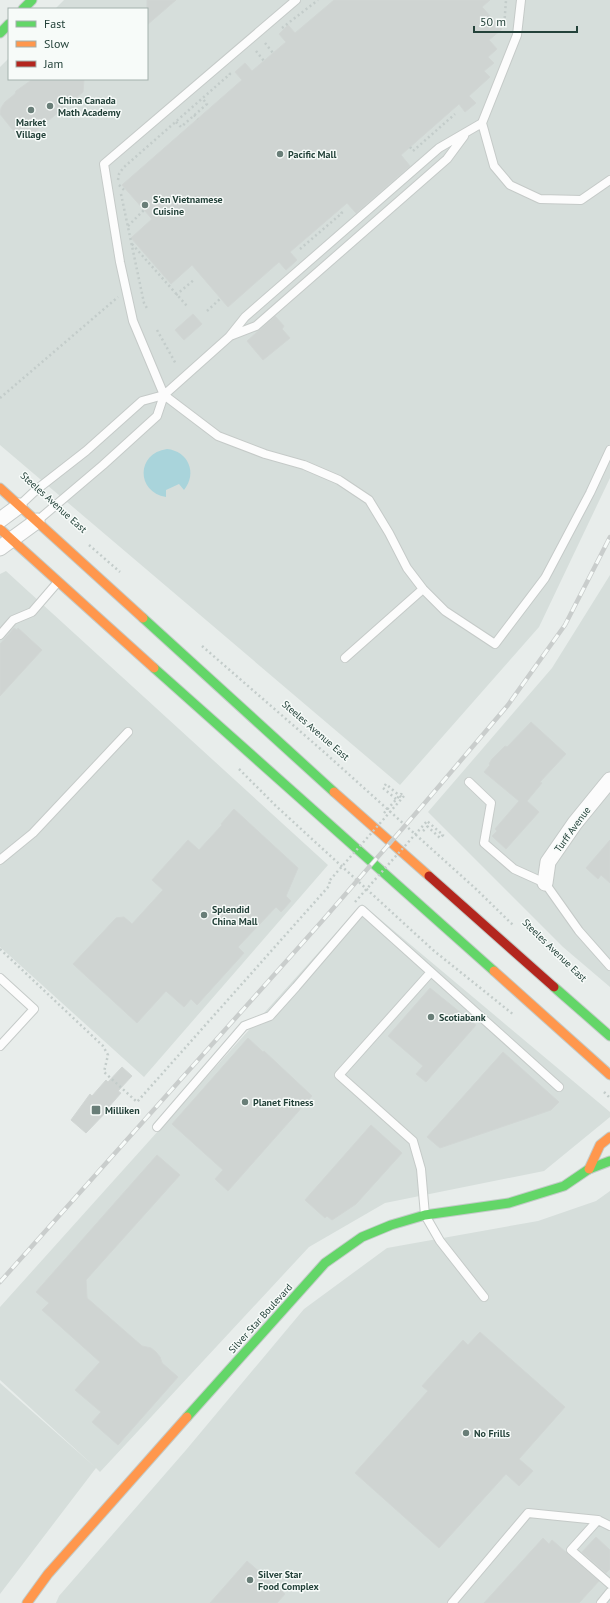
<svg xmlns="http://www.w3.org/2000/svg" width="610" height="1603" viewBox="0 0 610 1603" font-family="'PT Sans',sans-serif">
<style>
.built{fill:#d6dedb}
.water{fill:#a9d4db}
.building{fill:#cfd4d2;stroke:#d1d6d4}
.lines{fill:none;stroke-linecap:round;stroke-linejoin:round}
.lane-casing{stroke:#c5cac8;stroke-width:10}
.street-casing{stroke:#c5cac8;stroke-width:17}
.fast-casing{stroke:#c3cbc8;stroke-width:11}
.slow-casing{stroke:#c3cbc8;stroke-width:11}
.jam-casing{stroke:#c3cbc8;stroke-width:11}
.path{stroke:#c3ccca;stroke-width:2.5;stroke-dasharray:2 3;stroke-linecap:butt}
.lane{stroke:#fcfcfc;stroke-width:8}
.street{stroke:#fcfcfc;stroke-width:15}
.fast{stroke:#63d668;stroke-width:9}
.slow{stroke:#ff974d;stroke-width:9}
.jam{stroke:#b3261e;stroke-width:9}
.rail-casing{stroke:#c9cdcc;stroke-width:4.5}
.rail{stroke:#f7fbf9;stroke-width:3;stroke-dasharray:9;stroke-linecap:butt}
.path-bridge{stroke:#c3ccca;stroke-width:2.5;stroke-dasharray:2 3;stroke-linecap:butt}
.poi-dot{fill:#697e78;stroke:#f7fbf9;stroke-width:1.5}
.labels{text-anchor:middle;stroke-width:3;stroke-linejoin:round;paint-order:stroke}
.poi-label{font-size:10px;font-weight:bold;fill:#24423a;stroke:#f7fbf9;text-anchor:start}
.street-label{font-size:10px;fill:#24423a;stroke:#f7fbf9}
</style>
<rect width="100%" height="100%" fill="#e8edeb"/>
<path class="built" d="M 64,0 L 610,0 L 610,478 L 539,627 L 400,785 L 0,445 L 0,67 L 9,58 L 9,79 L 147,79 L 147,9 L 55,9 Z
M 6,571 L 328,865 L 144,1077 L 0,947 L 0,574 Z
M 610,575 L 610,987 L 563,947 L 428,812 L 552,668 Z
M 362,904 L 610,1112 L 610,1117 L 544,1171 L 385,1203 L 309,1247 L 100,1472 L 96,1468 L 0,1594 L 0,1383 L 95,1467 L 0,1380 L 0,1307 Z
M 610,1191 L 610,1603 L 56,1603 L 59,1596 L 186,1450 L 304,1309 L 387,1248 L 538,1221 L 596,1201 Z"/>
<path class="water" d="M 167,449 C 188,451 198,473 184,490 L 179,484 L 166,490 L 166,497 C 136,492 136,453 167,449 Z"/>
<path class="building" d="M 147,0 L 176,0 L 147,25 Z
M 334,0 L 490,0 L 482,7 L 502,29 L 489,40 L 497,49 L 488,57 L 494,63 L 484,71 L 490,77 L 469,96 L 476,103 L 465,112 L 459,104 L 401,155 L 410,166 L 356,213 L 347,203 L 290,252 L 297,260 L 286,270 L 279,262 L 228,307 L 192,265 L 171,284 L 131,238 L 152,219 L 122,185 L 242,80 L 235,72 L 245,63 L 252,71 L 286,42 L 279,34 L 288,25 L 295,33 Z
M 33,79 L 84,79 L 83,92 L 26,139 L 20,139 L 0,114 L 1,108 L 5,102 L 15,94 L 16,91 Z
M 193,314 L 202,324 L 184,340 L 175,330 Z
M 275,316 L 284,326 L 282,329 L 290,338 L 263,360 L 247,341 Z
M 14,628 L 17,630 L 18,628 L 42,650 L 0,696 L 0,644 Z
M 531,722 L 566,754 L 540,782 L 542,783 L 527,801 L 539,812 L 506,849 L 492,836 L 497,831 L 495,829 L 519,801 L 484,772 L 490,765 L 489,764 L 492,759 L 505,746 L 507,747 Z
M 234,809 L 298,868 L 286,896 L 291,901 L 281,912 L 276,907 L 238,947 L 244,953 L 197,1005 L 191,999 L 184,1007 L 166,991 L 137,1023 L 73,964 L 116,918 L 124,917 L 132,924 L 163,890 L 152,880 L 188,840 L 199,850 L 222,825 L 221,824 Z
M 610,840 L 610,883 L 601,875 L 598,879 L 586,868 Z
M 430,988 L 476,1025 L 426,1082 L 416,1074 L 423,1066 L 388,1036 Z
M 248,1038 L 263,1052 L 264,1051 L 312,1096 L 228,1191 L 215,1179 L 223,1170 L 172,1124 Z
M 503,1052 L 559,1102 L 551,1110 L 440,1148 L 427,1137 Z
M 122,1067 L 132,1076 L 118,1091 L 121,1093 L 107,1109 L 108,1110 L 86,1133 L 71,1120 L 90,1094 L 92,1096 L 106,1080 L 108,1082 Z
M 371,1125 L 402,1153 L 356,1204 L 332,1220 L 327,1216 L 325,1218 L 305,1200 Z
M 157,1155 L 180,1175 L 86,1280 L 87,1298 L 142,1346 L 151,1348 L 156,1352 L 160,1357 L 162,1363 L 178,1377 L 118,1445 L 92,1422 L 101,1412 L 75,1390 L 100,1362 L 42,1310 L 49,1303 L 36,1292 Z
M 480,1332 L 565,1407 L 519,1459 L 533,1471 L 519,1486 L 506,1474 L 439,1548 L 355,1473 L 428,1391 L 422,1386 L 463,1340 L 468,1345 Z
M 596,1537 L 610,1550 L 610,1569 L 606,1573 L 582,1552 Z
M 543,1538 L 549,1544 L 552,1540 L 599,1581 L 579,1603 L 484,1603 Z
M 247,1561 L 285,1594 L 277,1603 L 210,1603 Z"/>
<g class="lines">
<defs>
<path id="lane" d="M 296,0 L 104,164 L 120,262 L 133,321 L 164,395 L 218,436 L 265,454 L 304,465 L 339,480 L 369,500 L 389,533 L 407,568 L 423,589 L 445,611 L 495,644 L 545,578 L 590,493 L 610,450
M 482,123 L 494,166 L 510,185 L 540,199 L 581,200 L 610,180
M 230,336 L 256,326 L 447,159 L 464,136
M 20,505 L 36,490 L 86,451 L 142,401 L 164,395 L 229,337 L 245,317 L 439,148 L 482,123 L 517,35 L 521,0
M 37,521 L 103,465 L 157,416 L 164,395
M 0,635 L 13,620 L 32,612 L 57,583
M 345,658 L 423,589
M 469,782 L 491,803 L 484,843 L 514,869 L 545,883 L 579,931 L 610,966
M 0,860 L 33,833 L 128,732
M 431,972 L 339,1075 L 413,1141 L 421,1169 L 425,1215 L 440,1241 L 484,1297
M 0,978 L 34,1009 L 0,1046
M 157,1127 L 244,1026 L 270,1016 L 296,987 L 362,910 L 559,1087
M 610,1526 L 598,1520 L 571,1550 L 610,1584
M 452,1603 L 528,1513 L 598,1520
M 601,1603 L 610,1592"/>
<path id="street" d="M 0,520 L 19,506
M 0,548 L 37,521
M 545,883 L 548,862 L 575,823 L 610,780"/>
<path id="fast" d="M 23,9 L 32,0
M 0,33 L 9,24
M 143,618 L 334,792
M 154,668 L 494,971
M 554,987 L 610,1036
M 187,1417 L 325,1263 L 362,1237 L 391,1225 L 425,1215 L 509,1203 L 564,1186 L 589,1169 L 610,1161"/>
<path id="slow" d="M 0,488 L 143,618
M 0,529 L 154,668
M 334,792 L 429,876
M 494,971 L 610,1075
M 589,1169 L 600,1145 L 610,1137
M 27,1603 L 48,1574 L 187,1417"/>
<path id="jam" d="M 429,876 L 554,987"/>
</defs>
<use href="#lane" class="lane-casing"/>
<use href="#street" class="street-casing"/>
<use href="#fast" class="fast-casing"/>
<use href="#slow" class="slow-casing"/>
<use href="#jam" class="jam-casing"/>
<path class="path" d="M 282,28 L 318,0
M 504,28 L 506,0
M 265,43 L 273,53
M 256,51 L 264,61
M 194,115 L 198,119
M 176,122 L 181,127 L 207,104 L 202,98
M 410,147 L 413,151 L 455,114
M 118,180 L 119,174 L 123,168 L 230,74 L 229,73 L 231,72
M 119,185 L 126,192
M 121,194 L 144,303 L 148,310
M 128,226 L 144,210
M 132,244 L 187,306
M 300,249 L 342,213 L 339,210
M 176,295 L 195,279
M 207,311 L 221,298
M 157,330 L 176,364
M 0,398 L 118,297
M 89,545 L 120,572
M 202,646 L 324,752 L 476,889 L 514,926
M 239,769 L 276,806 L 433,950 L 514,1015
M 396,799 L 383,788 L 386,784 L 402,798
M 384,813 L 401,794 L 404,796
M 427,826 L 440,838 L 443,835 L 427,821
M 423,831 L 428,826
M 0,949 L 103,1046 L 108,1055 L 104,1072 L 137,1102 L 329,886 L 330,880
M 604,1092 L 610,1098"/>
<use href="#lane" class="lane"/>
<use href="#street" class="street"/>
<use href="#fast" class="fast"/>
<use href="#slow" class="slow"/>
<use href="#jam" class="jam"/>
<defs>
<path id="rail" d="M 0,1282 L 323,920 L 423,805 L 508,705 L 565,625 L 610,537"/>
</defs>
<use href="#rail" class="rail-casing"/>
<use href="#rail" class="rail"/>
<path class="path-bridge" d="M 330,880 L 404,796
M 355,902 L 428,820"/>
</g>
<g class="poi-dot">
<circle cx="50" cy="106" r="4"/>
<circle cx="31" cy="110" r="4"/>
<circle cx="280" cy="154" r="4"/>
<circle cx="145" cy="205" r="4"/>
<circle cx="204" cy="915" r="4"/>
<circle cx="431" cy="1017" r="4"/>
<circle cx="245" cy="1102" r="4"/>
<rect x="91" y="1105" width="10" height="10" rx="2"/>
<circle cx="466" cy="1433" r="4"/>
<circle cx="250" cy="1580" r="4"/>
</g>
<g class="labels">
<g class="poi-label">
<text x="58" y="104">China Canada<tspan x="58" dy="12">Math Academy</tspan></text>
<text x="31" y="126" text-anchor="middle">Market<tspan x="31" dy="12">Village</tspan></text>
<text x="288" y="158">Pacific Mall</text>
<text x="153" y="203">S'en Vietnamese<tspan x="153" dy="12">Cuisine</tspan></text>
<text x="212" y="913">Splendid<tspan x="212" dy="12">China Mall</tspan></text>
<text x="439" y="1021">Scotiabank</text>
<text x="253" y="1106">Planet Fitness</text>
<text x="105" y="1114">Milliken</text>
<text x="474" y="1437">No Frills</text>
<text x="258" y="1578">Silver Star<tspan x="258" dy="12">Food Complex</tspan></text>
</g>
<g class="street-label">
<text transform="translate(54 502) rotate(42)" y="4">Steeles Avenue East</text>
<text transform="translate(316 730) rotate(41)" y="4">Steeles Avenue East</text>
<text transform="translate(572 829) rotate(-54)" y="4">Turff Avenue</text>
<text transform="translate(555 950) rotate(44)" y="4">Steeles Avenue East</text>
<text transform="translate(260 1318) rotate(-48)" y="4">Silver Star Boulevard</text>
</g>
</g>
<rect x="8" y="8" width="140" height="72" fill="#f7fbf9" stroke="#a3b1ad"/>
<rect x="16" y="21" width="20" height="6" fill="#63d668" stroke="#a3b1ad"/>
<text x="44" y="28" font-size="12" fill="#24423a">Fast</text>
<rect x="16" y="41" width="20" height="6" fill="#ff974d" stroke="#a3b1ad"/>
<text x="44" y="48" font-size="12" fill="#24423a">Slow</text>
<rect x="16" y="61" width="20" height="6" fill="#b3261e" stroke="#a3b1ad"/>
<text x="44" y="68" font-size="12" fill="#24423a">Jam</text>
<path d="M474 26v6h103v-6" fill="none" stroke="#24423a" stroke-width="2"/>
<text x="480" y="26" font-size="12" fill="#24423a" stroke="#f7fbf9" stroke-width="3" paint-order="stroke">50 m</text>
</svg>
